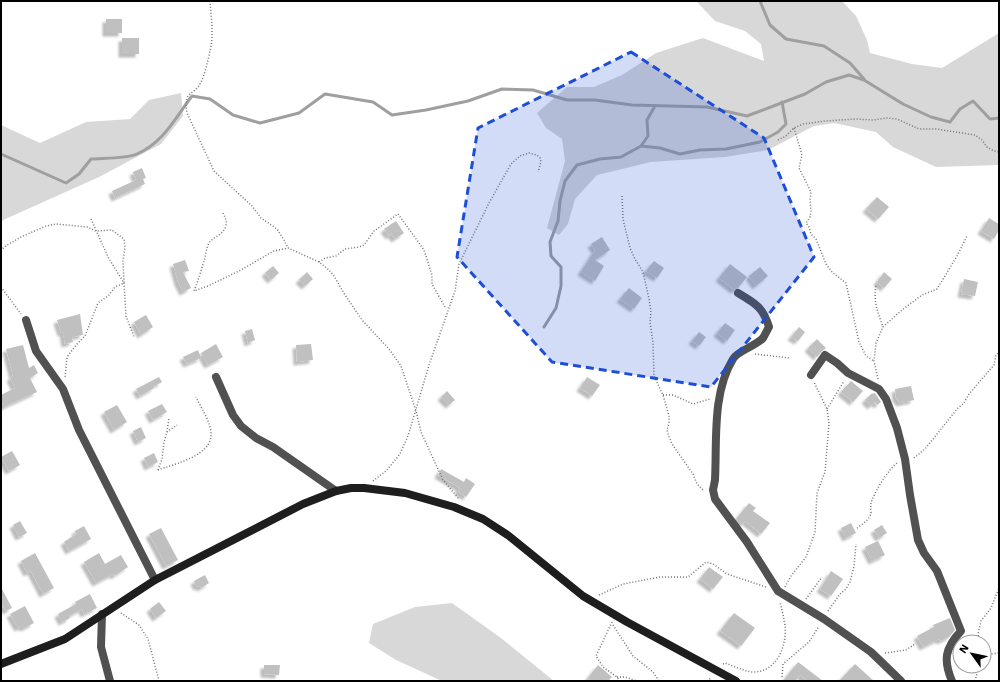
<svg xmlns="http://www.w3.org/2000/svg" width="1000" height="682" viewBox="0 0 1000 682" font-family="'Work Sans',sans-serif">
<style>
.green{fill:#d8d8d8}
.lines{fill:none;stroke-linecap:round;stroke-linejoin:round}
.stream{stroke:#9f9f9f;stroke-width:3}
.building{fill:#c0c0c0;filter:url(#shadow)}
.path{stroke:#737373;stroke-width:1.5;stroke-dasharray:1 2;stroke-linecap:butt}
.street{stroke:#515151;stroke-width:8}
.secondary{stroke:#1e1e1e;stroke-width:8}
.marked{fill:#1d4ed8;fill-opacity:0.2;stroke:#1d4ed8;stroke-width:3;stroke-dasharray:8 5;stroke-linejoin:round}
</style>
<defs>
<filter id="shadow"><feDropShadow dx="-3.5" dy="3.5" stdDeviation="1" flood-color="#0004"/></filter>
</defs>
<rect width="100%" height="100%" fill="#fff"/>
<path class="green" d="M 696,1 L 842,1 L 856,16 L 867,40 L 870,53 L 912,64 L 942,68 L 999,33 L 999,165 L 936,167 L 893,147 L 876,132 L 834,123 L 814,126 L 768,150 L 725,157 L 651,162 L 597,175 L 575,199 L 568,224 L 559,235 L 547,228 L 565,161 L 562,139 L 546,128 L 537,113 L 567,87 L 594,87 L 622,75 L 656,53 L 703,38 L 764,61 L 761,44 L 745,31 L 715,21 Z
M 181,93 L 183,116 L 161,144 L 99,177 L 1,221 L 1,125 L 40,143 L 86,122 L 130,119 L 149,100 Z
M 452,603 L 501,638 L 554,681 L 442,681 L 396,660 L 369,643 L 373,624 L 415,607 Z"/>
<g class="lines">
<path class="stream" d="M 760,1 L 770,25 L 786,39 L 824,46 L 850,63 L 864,79
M 641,146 L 660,148 L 680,154 L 700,150 L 726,149 L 760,142 L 778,132 L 786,124 L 782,102
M 1,154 L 66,183 L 79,174 L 91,159 C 104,158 126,159 137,154 C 164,142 175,118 192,96 L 210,99 L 233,115 L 260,123 L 299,113 L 325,94 L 373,102 L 392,115 L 426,110 L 468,101 L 502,89 L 533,90 L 567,100 L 595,100 L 632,105 L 707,107 L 747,116 L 805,94 L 826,82 L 849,75 L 864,80 L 903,104 L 931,117 L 950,122 L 960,109 L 973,101 L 990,119 L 999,118
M 544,327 L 556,308 L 561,286 L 561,267 L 551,256 L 550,242 L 558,221 L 560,201 L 565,181 L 577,165 L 600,159 L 621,157 L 641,146 L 648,136 L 647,120 L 655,106"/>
</g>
<path class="building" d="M 106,19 L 122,19 L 122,33 L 106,33 Z
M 122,38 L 139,38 L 139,54 L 122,54 Z
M 142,168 L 146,178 L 143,179 L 145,184 L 115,198 L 112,191 L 136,180 L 133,172 Z
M 877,197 L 889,207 L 878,219 L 866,209 Z
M 989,218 L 999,224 L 999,230 L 994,239 L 981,231 Z
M 396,221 L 404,233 L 395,239 L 391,234 L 389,236 L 384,229 Z
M 602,237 L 610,250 L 595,260 L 604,266 L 595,281 L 581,272 L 595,250 L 591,244 Z
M 185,260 L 189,271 L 183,272 L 191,288 L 183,292 L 178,282 L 173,264 Z
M 654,261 L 664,268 L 657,278 L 646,271 Z
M 730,264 L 747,277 L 738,288 L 734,290 L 719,278 Z
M 273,266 L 279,273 L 271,280 L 265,273 Z
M 760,267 L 768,276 L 756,286 L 749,276 Z
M 307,272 L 313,279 L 305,286 L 299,280 Z
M 884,272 L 892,279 L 884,288 L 877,282 Z
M 964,279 L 978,282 L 975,296 L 961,294 Z
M 629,288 L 642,298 L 634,309 L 620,299 Z
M 80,314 L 83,335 L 72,337 L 73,342 L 65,344 L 63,332 L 61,333 L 57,320 Z
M 146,315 L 153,327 L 141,335 L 134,322 Z
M 725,323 L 735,330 L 727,341 L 717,333 Z
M 799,327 L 805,332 L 798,341 L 791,337 Z
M 252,329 L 255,340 L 248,343 L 245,331 Z
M 699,332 L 706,337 L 699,346 L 692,341 Z
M 817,339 L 826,348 L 821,352 L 817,357 L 808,348 Z
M 216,344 L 223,357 L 208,365 L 201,353 Z
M 311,344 L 313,360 L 297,362 L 296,345 Z
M 23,345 L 29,368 L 34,365 L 38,373 L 30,378 L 37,392 L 4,407 L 1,401 L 1,395 L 15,388 L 10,378 L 13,376 L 6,349 Z
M 198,350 L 201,358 L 187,364 L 183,357 Z
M 159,377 L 162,382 L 153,387 L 154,388 L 140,396 L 136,389 Z
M 587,377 L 600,385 L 592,396 L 580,388 Z
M 851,381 L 863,391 L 853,402 L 841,392 Z
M 911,386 L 914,400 L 900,403 L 896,398 L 895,389 Z
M 447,391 L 455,400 L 449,405 L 441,397 Z
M 875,393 L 881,402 L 877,405 L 875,402 L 871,406 L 865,400 L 871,394 Z
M 162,404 L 167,412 L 153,420 L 148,411 Z
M 117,405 L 127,422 L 114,430 L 104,412 Z
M 141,427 L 146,438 L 138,442 L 133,431 Z
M 12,451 L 20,465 L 9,471 L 1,457 Z
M 154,453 L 158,462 L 148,467 L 144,458 Z
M 441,469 L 464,482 L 466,478 L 475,484 L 466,497 L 458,491 L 460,488 L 438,475 Z
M 749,503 L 756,508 L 753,511 L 770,523 L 761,534 L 745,521 L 742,525 L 736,519 Z
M 20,521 L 27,533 L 19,537 L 13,525 Z
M 851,523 L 856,533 L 846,538 L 841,528 Z
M 882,525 L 887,533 L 879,538 L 874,530 Z
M 84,526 L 91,539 L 69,551 L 64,542 L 76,534 L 75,531 Z
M 161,528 L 178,560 L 166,566 L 149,534 Z
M 878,541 L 885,555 L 872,561 L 865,547 Z
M 35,553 L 54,588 L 43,594 L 31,571 L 27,573 L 21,561 Z
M 99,553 L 105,564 L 121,555 L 128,567 L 114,576 L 113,574 L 96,583 L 84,562 Z
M 709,567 L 723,577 L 713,589 L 700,579 Z
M 831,571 L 843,579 L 831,596 L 820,589 Z
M 205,575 L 209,583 L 201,588 L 199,586 L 197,587 L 194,581 Z
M 1,587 L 12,608 L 6,611 L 1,603 Z
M 90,594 L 97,608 L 84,614 L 82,609 L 69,616 L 70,618 L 62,622 L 58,614 L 76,604 L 75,602 Z
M 159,602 L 166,611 L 156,618 L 150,609 Z
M 25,606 L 34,623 L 24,628 L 22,626 L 18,628 L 10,614 Z
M 734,613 L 755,628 L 741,646 L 720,631 Z
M 950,618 L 955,630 L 949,637 L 940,641 L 939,639 L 923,647 L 917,636 L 934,627 L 933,625 Z
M 798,662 L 823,681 L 807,681 L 800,675 L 795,681 L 783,681 Z
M 855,664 L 874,681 L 839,681 Z
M 264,665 L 280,665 L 279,675 L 264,674 Z
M 598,665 L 612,677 L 608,681 L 592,681 L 588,678 Z"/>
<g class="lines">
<path class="path" d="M 210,1 C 211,17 214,36 210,51 C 208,60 205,74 201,82 C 194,97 183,89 187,113 L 214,171 L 252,206 L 261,218 L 277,229 L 284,240 L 288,248
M 794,128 L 802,155 L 799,168 L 811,192 L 810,200 L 811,211 L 810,217 L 806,223 L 809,227 L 811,234 L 816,239 L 826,264 L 832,272 L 846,283 L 859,342 L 866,356 L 874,361
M 778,140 L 786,136 L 794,128 L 803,124 L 825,121 L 856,119 L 873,120 L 887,118 L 897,119 L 919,129 L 936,129 L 975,135 L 982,140 L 987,147 L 994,151 L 999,152
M 622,196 L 623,219 L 630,248 L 635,259 L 643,272 L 649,299 L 651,312 L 650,322 L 653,343 L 654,376 L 663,395 L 669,416 L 669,423 L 667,430 L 669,437 L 672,444 L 693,474 L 697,484 L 704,491
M 223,213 C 225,217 227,221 226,225 C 224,235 214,236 209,243 C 206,248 206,255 204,261 C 201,271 198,281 194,291 L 208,286 L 239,271 L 274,251 L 288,248 L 319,262 L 329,270 L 334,276 L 345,295 L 362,320 L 389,349 L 401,366 L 416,411 L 421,432 L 443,480 L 459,499
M 91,219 L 108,257 L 124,283 L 126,316 L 134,337
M 1,251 L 4,247 L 21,237 L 46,226 L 56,224 L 87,227 L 96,231 L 112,230 L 124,239 L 125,247 L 123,261 L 124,283 L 115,287 L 109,295 L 98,303 L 85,336 L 77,344 L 67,357 L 65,378
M 319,262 L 325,258 L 336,256 L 345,249 L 359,247 L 364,245 L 374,231 L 398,214 L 424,250 L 432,275 L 432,284 L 445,307 L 447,308
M 876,286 C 873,301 878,313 883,327
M 1,287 L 21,314
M 755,354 L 790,358
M 878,379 L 874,361 L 876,343 L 883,327 L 902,310 L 922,295 L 937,289 L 957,256 L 967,236
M 663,395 L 673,395 L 693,404 L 710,399
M 827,409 L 844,381
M 167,432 L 169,418
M 914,458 L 925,449 L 957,409 L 964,403 L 969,394 L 994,365 L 996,355 L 999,352
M 158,470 C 174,464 212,456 211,434 C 211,422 201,408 196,397
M 158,470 L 162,459 L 164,442 L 167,432 L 177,425
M 373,481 L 386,471 L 400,454 L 408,436 L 429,365 L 455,291 L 459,264 L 489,203 L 511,164 L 520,156 L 529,153 L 537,155 L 540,158 L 541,162 L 538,172
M 857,528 C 862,525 870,519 871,513 C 871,508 870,505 872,500 C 877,488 888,470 898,462
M 785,587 L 791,576 L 806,557 L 815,532 L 817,493 L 825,472 L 829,423 L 827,409 L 814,382
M 599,595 L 623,584 L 660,577 L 688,577 L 706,562 L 713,564 L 727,574 L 766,587
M 806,599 L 822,577
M 828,611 L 840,594 L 846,589 L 850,582 L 854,566 L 856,544
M 121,613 L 139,625 L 148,639 L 159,681
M 612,622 L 596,656 L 603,667 L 617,677 L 620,681
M 613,625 L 633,656 L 653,672 L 659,681
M 979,642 L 978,634 L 981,621 L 991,608 L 999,588
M 885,653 L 906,650 L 915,644
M 984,658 L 989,654 L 999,653
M 723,664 L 725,663 C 734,666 743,671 752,672 C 776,673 787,647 785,626 C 784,618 782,610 780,602
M 617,677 L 625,677 L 637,681
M 782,677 L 783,664 L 809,642 L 819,626
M 707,681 L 711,678
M 975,681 L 979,666"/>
<path class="street" d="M 738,293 C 755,303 763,307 769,327 C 767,330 765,335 763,338 C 756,346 737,351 733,359 C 712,393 717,441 715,480 L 713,490 L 715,499 L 747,542 L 778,591 L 824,619 L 871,652 L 901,681
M 26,320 L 36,351 L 63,389 L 79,430 L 155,580
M 811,375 L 825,355 L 837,363 L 848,373 L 879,389 L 886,399 L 897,428 L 905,459 L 910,495 L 918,540 L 924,553 L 937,571 L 961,631 C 945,648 943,660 952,681
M 216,377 L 233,415 L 241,426 L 256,438 L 273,447 L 336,491
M 102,614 L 101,647 L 110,681"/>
<path class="secondary" d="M 1,664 L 65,639 L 155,580 L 303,504 L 336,491 L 351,488 L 364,488 L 405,493 L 454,507 L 483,519 L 509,536 L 583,596 L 627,622 L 736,681"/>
</g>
<path class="marked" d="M 631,52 L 764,138 L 814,257 L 711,387 L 552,362 L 457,257 L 478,128 Z"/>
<rect width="1000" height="682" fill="none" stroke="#000000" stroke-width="4"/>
<g transform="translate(972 654) rotate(303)"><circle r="19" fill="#ffffff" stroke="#999999"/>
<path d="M0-3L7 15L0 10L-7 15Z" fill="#000000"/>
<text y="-6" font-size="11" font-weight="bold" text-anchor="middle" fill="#000000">N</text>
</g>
</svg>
